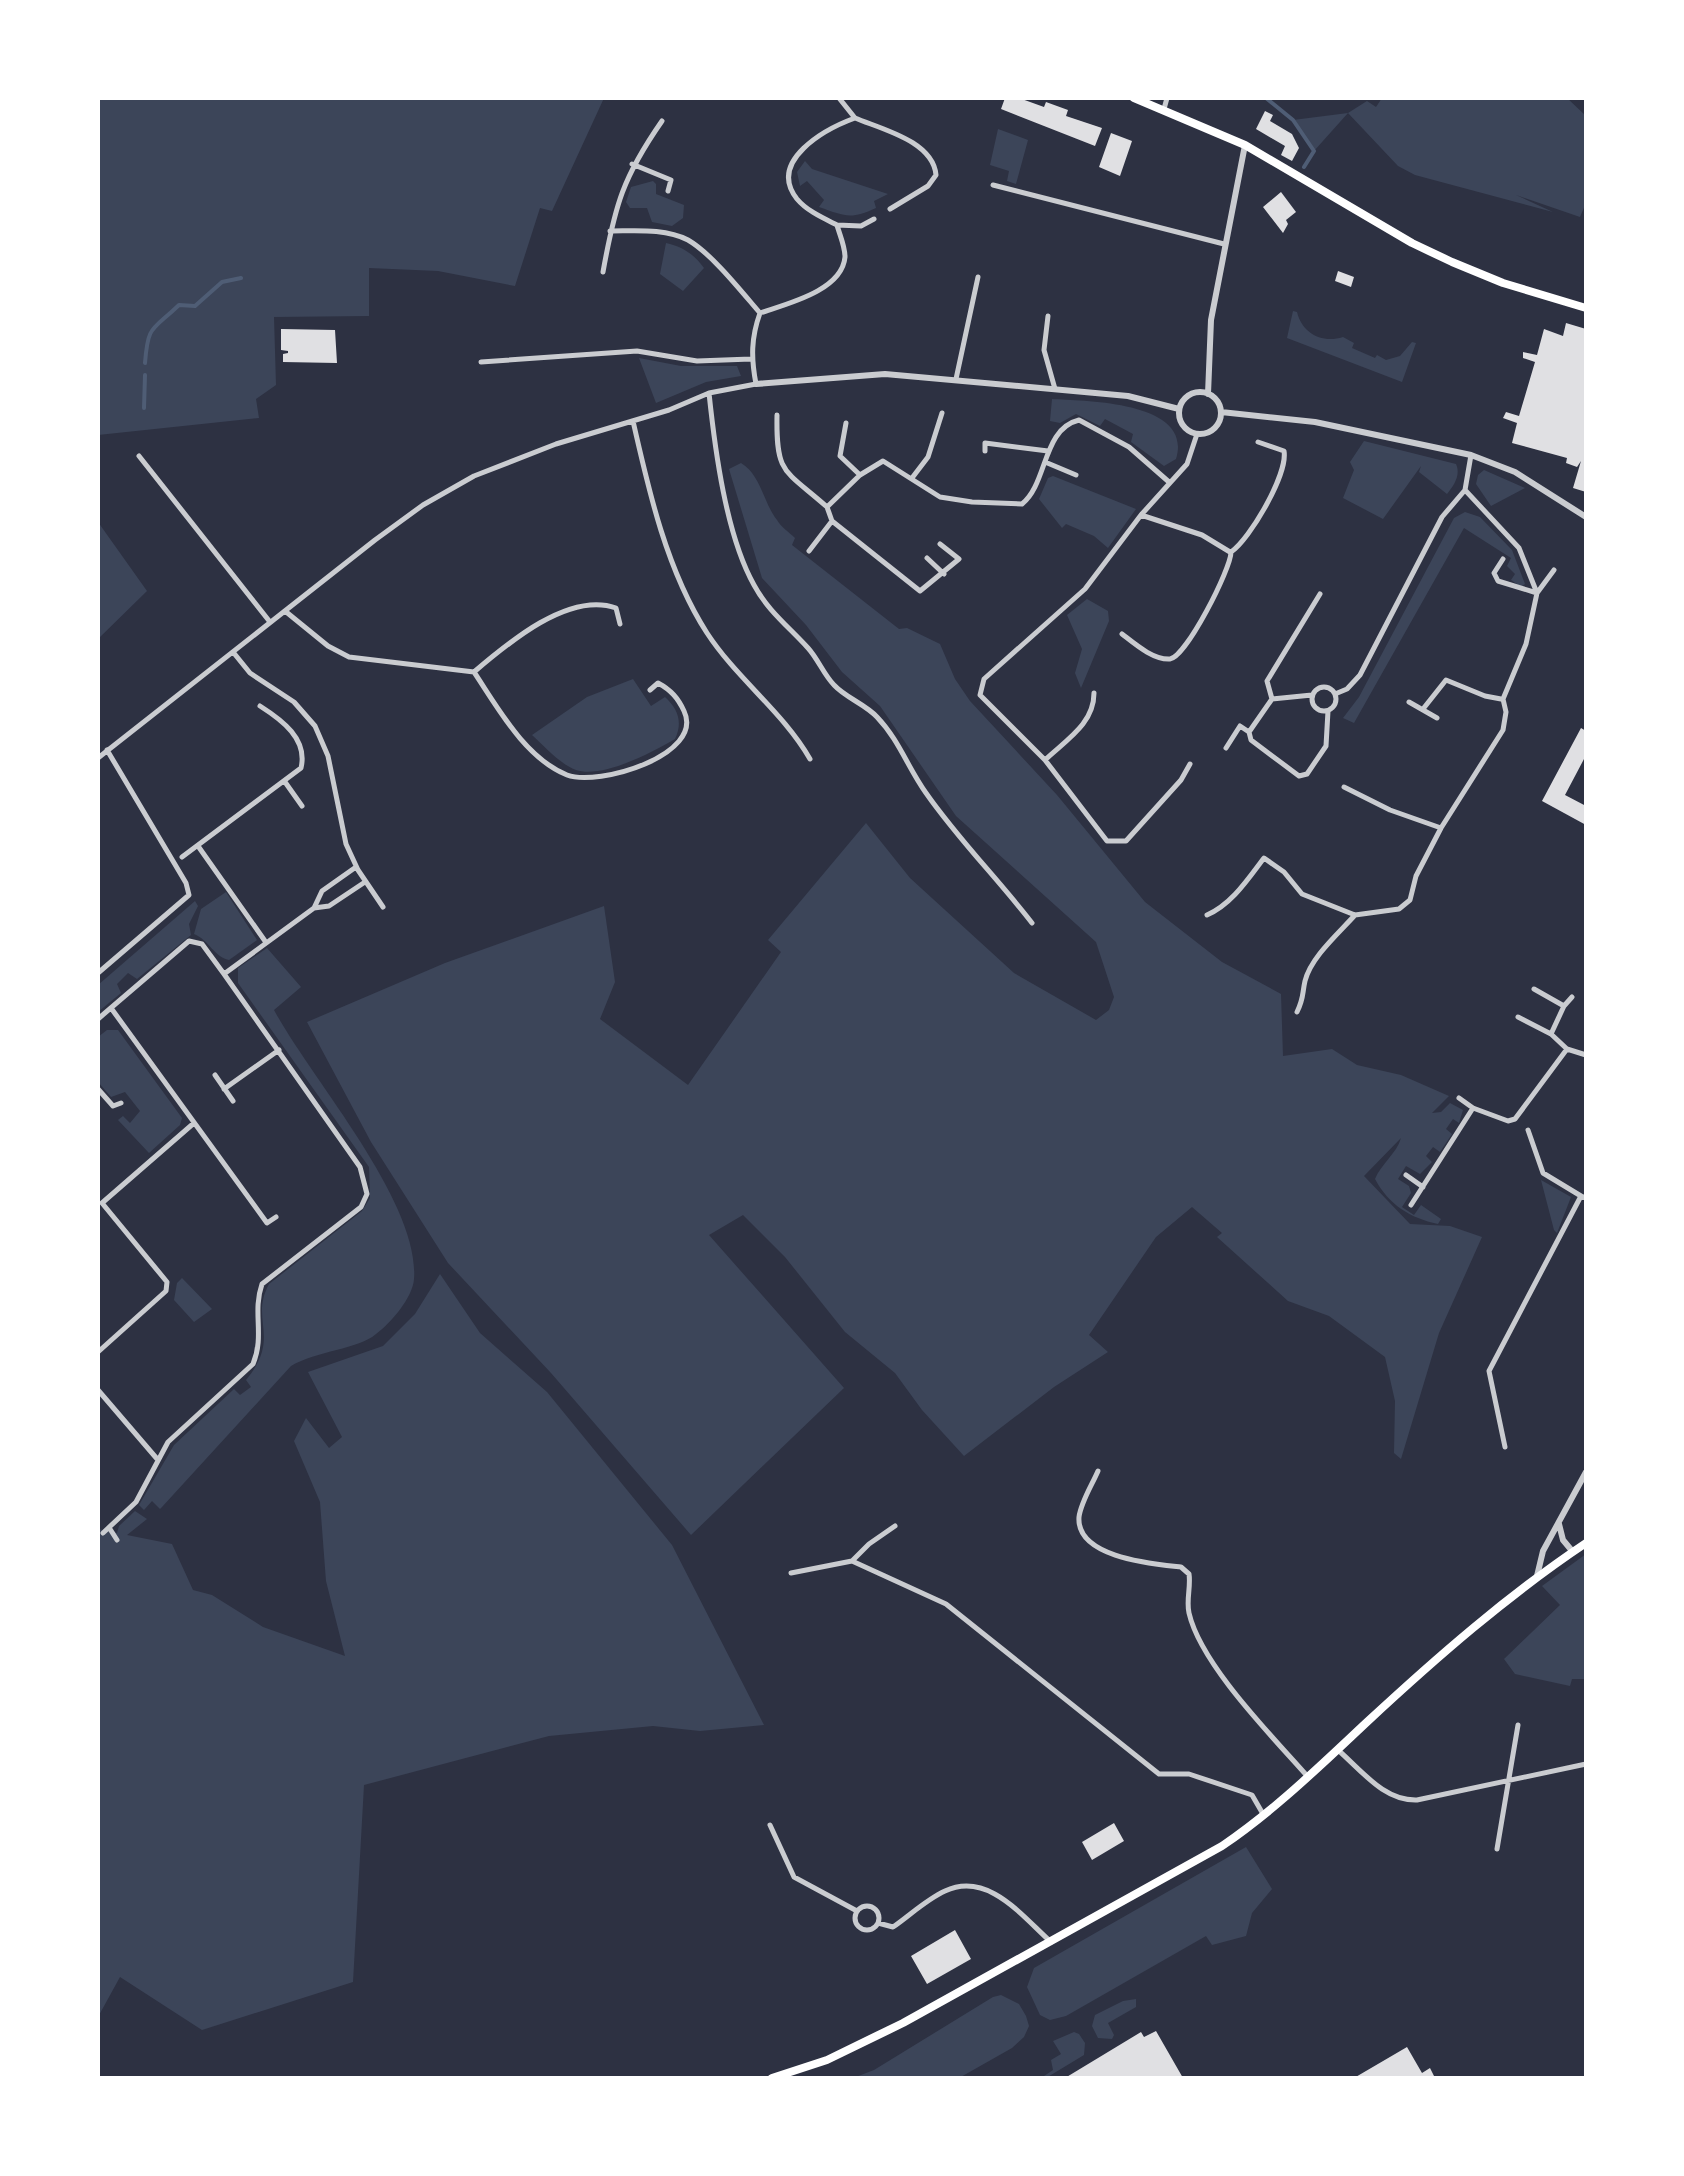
<svg xmlns="http://www.w3.org/2000/svg" width="1684" height="2176" viewBox="0 0 1684 2176" font-family="Ubuntu,sans-serif">
<style>
.green{fill:#3c4559}
.lines{fill:none;stroke-linecap:round;stroke-linejoin:round}
.stream{stroke:#4f5d75;stroke-width:4}
.building{fill:#e0e0e3}
.minor{stroke:#caccd0;stroke-width:5}
.tertiary{stroke:#caccd0;stroke-width:6}
.secondary{stroke:#fff;stroke-width:8}
</style>
<rect width="100%" height="100%" fill="#2d3142"/>
<path class="green" d="M 98,98 L 604,98 L 552,211 L 540,208 L 515,286 L 438,271 L 369,268 L 369,316 L 274,317 L 276,385 L 256,399 L 259,418 L 98,435 Z
M 1382,98 L 1567,98 L 1586,116 L 1586,203 L 1580,217 L 1516,195 L 1553,212 L 1415,175 L 1398,166 L 1348,113 L 1314,151 L 1293,120 L 1348,113 L 1367,101 L 1376,107 Z
M 998,129 L 1028,140 L 1016,184 L 1007,181 L 1009,171 L 990,165 Z
M 805,161 L 812,169 L 888,194 L 874,201 L 876,208 C 850,220 845,216 819,207 L 824,200 L 807,181 L 800,186 L 797,172 Z
M 653,181 L 656,184 L 656,194 L 684,205 L 683,218 L 672,226 L 652,222 L 647,208 L 630,208 L 626,202 L 631,187 Z
M 666,243 C 683,247 694,254 704,268 L 683,291 L 660,274 Z
M 1293,311 L 1297,312 C 1302,333 1322,344 1343,337 L 1354,343 L 1352,348 L 1375,358 L 1377,355 L 1386,360 L 1400,356 L 1412,342 L 1416,343 L 1402,382 L 1287,338 Z
M 639,358 L 681,366 L 737,366 L 741,376 L 706,382 L 656,403 Z
M 1052,399 C 1085,401 1194,401 1176,459 L 1164,466 L 1131,442 L 1133,434 L 1105,419 L 1100,426 L 1076,414 L 1060,423 L 1050,421 Z
M 1364,441 L 1456,464 C 1461,475 1454,485 1447,494 L 1419,472 L 1421,466 L 1383,519 L 1343,498 L 1354,470 L 1350,462 Z
M 741,463 C 761,475 763,502 777,520 C 781,527 789,532 795,538 L 792,545 L 899,629 L 907,628 L 940,644 L 955,679 L 970,701 L 1057,795 L 1145,902 L 1222,962 L 1281,994 L 1283,1056 L 1332,1049 L 1357,1065 L 1401,1075 L 1449,1096 L 1432,1113 L 1441,1112 L 1450,1103 L 1463,1110 L 1459,1123 L 1453,1119 L 1446,1129 L 1452,1134 L 1440,1152 L 1433,1147 L 1426,1156 L 1432,1162 L 1420,1174 L 1406,1166 L 1398,1179 L 1409,1186 L 1411,1193 L 1402,1207 L 1414,1215 L 1421,1205 L 1441,1219 L 1438,1224 C 1410,1218 1389,1205 1375,1179 C 1381,1164 1397,1153 1401,1138 L 1364,1176 L 1410,1224 L 1450,1226 L 1482,1237 L 1439,1333 L 1401,1459 L 1394,1453 L 1395,1401 L 1385,1357 L 1329,1316 L 1288,1301 L 1217,1237 L 1222,1233 L 1192,1207 L 1156,1237 L 1089,1335 L 1108,1352 L 1054,1387 L 964,1456 L 922,1410 L 895,1373 L 845,1332 L 785,1257 L 743,1215 L 709,1235 L 844,1388 L 691,1535 L 551,1373 L 448,1263 L 371,1142 L 307,1022 L 445,963 L 604,906 L 615,982 L 600,1019 L 688,1085 L 781,952 L 768,940 L 866,823 L 910,878 L 1014,973 L 1096,1020 L 1109,1010 L 1114,997 L 1096,942 L 956,816 L 880,706 L 842,672 L 806,625 L 762,578 L 729,469 Z
M 1484,470 L 1525,488 L 1491,506 L 1476,484 L 1478,475 Z
M 1053,476 L 1136,509 L 1108,548 L 1094,536 L 1066,524 L 1062,528 L 1039,499 L 1048,478 Z
M 1465,512 L 1480,517 L 1512,550 L 1525,584 L 1521,587 L 1511,580 L 1515,574 L 1507,566 L 1511,558 L 1464,528 L 1354,723 L 1343,718 L 1359,697 L 1454,518 Z
M 98,522 L 147,591 L 98,639 Z
M 1087,599 L 1108,611 L 1109,621 L 1081,688 L 1075,673 L 1082,649 L 1067,615 Z
M 633,679 L 651,706 L 665,697 C 678,709 683,722 675,739 C 653,752 602,779 576,770 C 560,764 545,747 532,735 L 587,697 Z
M 226,892 L 257,940 L 229,960 C 214,957 209,940 194,934 L 201,909 Z
M 195,901 L 198,906 L 189,924 L 191,935 L 137,979 L 128,973 L 117,984 L 121,993 L 98,1012 L 98,985 Z
M 267,948 L 301,987 L 274,1010 C 312,1080 420,1202 414,1279 C 413,1297 391,1323 376,1334 C 359,1349 316,1351 291,1366 L 162,1507 L 160,1509 L 152,1501 L 144,1510 L 139,1505 L 174,1445 L 234,1389 L 240,1395 L 251,1387 L 246,1380 C 282,1336 249,1321 269,1284 L 362,1211 L 370,1198 L 369,1167 L 238,983 L 238,968 Z
M 107,1030 L 118,1030 L 182,1118 L 180,1125 L 149,1153 L 118,1120 L 123,1116 L 130,1123 L 140,1111 L 125,1092 L 111,1097 L 98,1082 L 98,1037 Z
M 1541,1180 L 1571,1197 L 1557,1233 L 1554,1230 Z
M 440,1274 L 480,1333 L 547,1392 L 672,1545 L 764,1725 L 700,1731 L 653,1726 L 549,1736 L 364,1785 L 353,1982 L 202,2030 L 120,1977 L 98,2017 L 98,1529 L 117,1533 L 119,1526 L 135,1511 L 147,1519 L 127,1535 L 172,1544 L 193,1590 L 212,1595 L 263,1627 L 345,1656 L 326,1581 L 320,1502 L 294,1441 L 306,1418 L 329,1448 L 342,1437 L 308,1372 L 383,1346 L 415,1314 Z
M 182,1278 L 212,1309 L 194,1322 L 174,1300 L 177,1283 Z
M 1586,1554 L 1586,1679 L 1572,1679 L 1570,1686 L 1515,1674 L 1504,1659 L 1560,1605 L 1542,1586 Z
M 1246,1847 L 1272,1889 L 1252,1913 L 1246,1936 L 1212,1945 L 1206,1936 L 1066,2016 L 1050,2020 L 1040,2015 L 1027,1987 L 1034,1968 Z
M 1001,1995 L 1019,2004 L 1026,2016 L 1029,2026 L 1024,2037 L 1012,2048 L 959,2078 L 853,2078 L 874,2070 L 993,1997 Z
M 1136,1999 L 1136,2007 L 1108,2023 L 1114,2035 L 1112,2039 L 1098,2038 L 1092,2026 L 1095,2015 L 1123,2001 Z
M 1074,2032 L 1079,2034 L 1085,2043 L 1084,2055 L 1046,2078 L 1041,2078 L 1053,2070 L 1051,2060 L 1061,2054 L 1053,2041 Z"/>
<g class="lines">
<path class="stream" d="M 1165,98 L 1189,98
M 1266,98 L 1293,120 L 1314,151 L 1304,167
M 145,363 C 148,324 152,331 179,305 L 195,306 L 222,282 L 241,278
M 144,408 L 145,375"/>
</g>
<path class="building" d="M 1005,98 L 1019,98 L 1044,107 L 1046,102 L 1068,110 L 1066,116 L 1102,128 L 1095,146 L 1001,109 Z
M 1265,111 L 1273,115 L 1270,121 L 1292,134 L 1299,148 L 1292,161 L 1281,155 L 1285,146 L 1256,129 Z
M 1111,133 L 1132,141 L 1120,176 L 1099,167 Z
M 1281,192 L 1296,212 L 1286,220 L 1288,224 L 1283,233 L 1263,207 Z
M 1338,271 L 1354,277 L 1351,287 L 1335,281 Z
M 1566,323 L 1586,329 L 1586,492 L 1573,488 L 1581,461 L 1577,467 L 1566,463 L 1567,458 L 1512,443 L 1517,423 L 1503,418 L 1506,412 L 1519,416 L 1535,362 L 1523,358 L 1523,352 L 1537,355 L 1544,329 L 1563,336 Z
M 281,329 L 335,330 L 337,363 L 283,362 L 283,354 L 288,353 L 288,351 L 281,350 Z
M 1581,728 L 1586,731 L 1586,761 L 1584,759 L 1565,795 L 1586,806 L 1586,825 L 1542,801 Z
M 1114,1823 L 1124,1841 L 1092,1860 L 1082,1842 Z
M 955,1930 L 971,1959 L 927,1984 L 911,1956 Z
M 1156,2031 L 1183,2078 L 1065,2078 L 1141,2032 L 1144,2037 Z
M 1407,2047 L 1422,2073 L 1430,2068 L 1434,2076 L 1354,2078 Z"/>
<g class="lines">
<path class="minor" d="M 839,98 L 855,118
M 1164,109 L 1167,98
M 632,164 L 671,180 L 668,191
M 993,185 L 1224,244
M 837,225 L 861,226 L 874,219
M 603,272 C 615,205 623,177 662,121
M 760,313 C 786,304 842,291 845,257 C 845,246 840,236 837,225 C 823,218 807,211 797,199 C 767,161 825,129 855,118 C 881,129 933,141 936,175 L 928,186 L 890,209
M 1048,316 L 1044,350 L 1055,389
M 481,362 L 637,351 L 697,361 L 751,359
M 956,379 L 978,277
M 709,393 C 715,450 726,535 754,585 C 768,611 789,627 808,648 C 818,659 824,675 834,685 C 846,698 865,704 877,717 C 899,740 908,768 926,793 C 958,839 998,879 1032,923
M 777,415 C 776,475 784,469 827,507
M 633,421 C 649,492 667,571 707,633 C 737,679 783,712 810,759
M 846,423 L 840,456 L 860,475
M 985,451 L 985,443 L 1048,451
M 139,456 L 270,622
M 1045,462 L 1076,475
M 912,478 L 928,457 L 942,413
M 1465,490 L 1471,455
M 1141,515 L 1202,535 L 1230,552
M 940,544 L 959,559 L 920,591 L 832,521 L 827,507 L 860,475 L 883,461 L 940,497 L 972,502 L 1022,504 C 1048,483 1042,429 1079,420 L 1129,447 L 1169,482
M 809,551 L 832,521
M 927,558 L 944,574
M 1503,559 L 1494,573 L 1498,581 L 1537,593 L 1554,570
M 1320,594 L 1267,681 L 1272,699 L 1249,732 L 1251,740 L 1299,776 L 1307,774 L 1326,746 L 1328,711
M 285,611 L 328,646 L 349,657 L 474,672 C 498,708 525,758 567,775 C 598,787 705,755 684,711 C 678,698 671,690 658,683 L 650,690
M 1122,634 C 1135,644 1153,660 1170,659 C 1186,657 1231,569 1231,552 C 1250,539 1288,474 1284,451 L 1258,442
M 233,652 L 250,673 L 294,702 L 315,726 L 328,756 L 346,844 L 358,870 L 383,907
M 474,672 C 508,643 569,591 616,608 L 620,624
M1312 699a12 12 0 1 1 24 0a12 12 0 1 1-24 0Z
M 1335,694 L 1347,689 L 1360,675 L 1442,517 L 1465,490
M 1272,699 L 1312,695
M 1409,702 L 1437,718
M 1423,709 L 1446,680 L 1485,696 L 1501,699
M 1226,748 L 1240,726 L 1249,732
M 98,758 L 375,540 L 423,505 L 474,476 L 556,444 L 669,410 L 709,393 L 756,384 C 751,358 751,338 760,313 C 741,291 712,254 688,240 C 665,228 635,231 610,231
M 1045,760 C 1066,740 1094,724 1094,693
M 1190,764 L 1181,780 L 1126,841 L 1107,841 L 1045,760 L 980,695 L 984,679 L 1085,589 L 1141,515 L 1187,464 L 1197,434
M 285,782 L 302,806
M 1344,787 L 1390,810 L 1441,828
M 198,846 L 265,941
M 182,857 L 301,768 C 308,739 282,720 260,706
M 314,908 L 329,906 L 365,882
M 1207,915 C 1232,904 1248,879 1264,858 L 1284,872 L 1302,894 L 1355,915 L 1399,909 L 1410,900 L 1416,876 L 1441,828 L 1503,730 L 1506,712 L 1503,699 L 1526,644 L 1537,593 L 1519,548 L 1465,490
M 98,973 L 189,895 L 186,883 L 107,750
M 1534,989 L 1564,1006 L 1551,1034
M 1564,1006 L 1572,997
M 111,1008 L 267,1223 L 276,1217
M 1297,1012 C 1304,998 1302,994 1305,981 C 1311,957 1339,933 1355,915
M 1518,1017 L 1551,1034 L 1567,1049
M 98,1019 L 189,941 L 202,944 L 224,974
M 215,1075 L 233,1101
M 98,1089 L 113,1106 L 121,1103
M 224,1089 L 279,1050
M 1459,1098 L 1473,1108
M 1528,1130 L 1543,1173 L 1581,1196
M 1406,1175 L 1423,1187
M 1411,1205 L 1473,1108 L 1508,1121 L 1515,1119 L 1567,1049 L 1586,1055
M 98,1352 L 166,1291 L 167,1282 L 102,1203 L 194,1123
M 98,1390 L 158,1460
M 1505,1447 L 1489,1371 L 1581,1196 L 1586,1198
M 1098,1471 C 1092,1485 1081,1502 1079,1517 C 1076,1558 1154,1564 1181,1567 L 1189,1574 C 1191,1587 1186,1600 1189,1613 C 1201,1665 1273,1737 1308,1777
M 895,1526 L 869,1544 L 852,1561 L 946,1604 L 1159,1774 L 1189,1774 L 1252,1795 L 1263,1814
M 110,1529 L 117,1540
M 103,1533 L 136,1502 L 168,1442 L 253,1364 C 265,1335 252,1313 262,1284 L 361,1207 L 367,1194 L 360,1167 L 224,974 L 314,908 L 322,891 L 356,867
M 791,1573 L 852,1561
M 1338,1750 C 1362,1771 1384,1801 1417,1800 L 1586,1764
M 770,1825 L 794,1877 L 857,1911
M 1497,1849 L 1518,1725
M855 1918a12 12 0 1 1 24 0a12 12 0 1 1-24 0Z
M 878,1923 L 893,1927 C 909,1916 927,1899 945,1891 C 988,1871 1022,1916 1051,1942"/>
<path class="tertiary" d="M 756,384 L 885,374 L 1128,396 L 1179,409
M1179 413a21 21 0 1 1 42 0a21 21 0 1 1-42 0Z
M 1208,394 L 1211,320 L 1245,145
M 1221,412 L 1315,422 L 1471,455 L 1515,472 L 1586,517
M 1559,1524 L 1563,1540 L 1573,1552
M 1537,1576 L 1543,1551 L 1586,1472"/>
<path class="secondary" d="M 1134,98 L 1245,145 L 1412,243 L 1452,262 L 1503,283 L 1586,308
M 772,2078 L 827,2060 L 903,2023 L 1222,1846 C 1275,1810 1320,1766 1367,1722 C 1436,1658 1508,1595 1586,1543"/>
</g>
<rect width="1684" height="2176" fill="none" stroke="#ffffff" stroke-width="200"/>
</svg>
